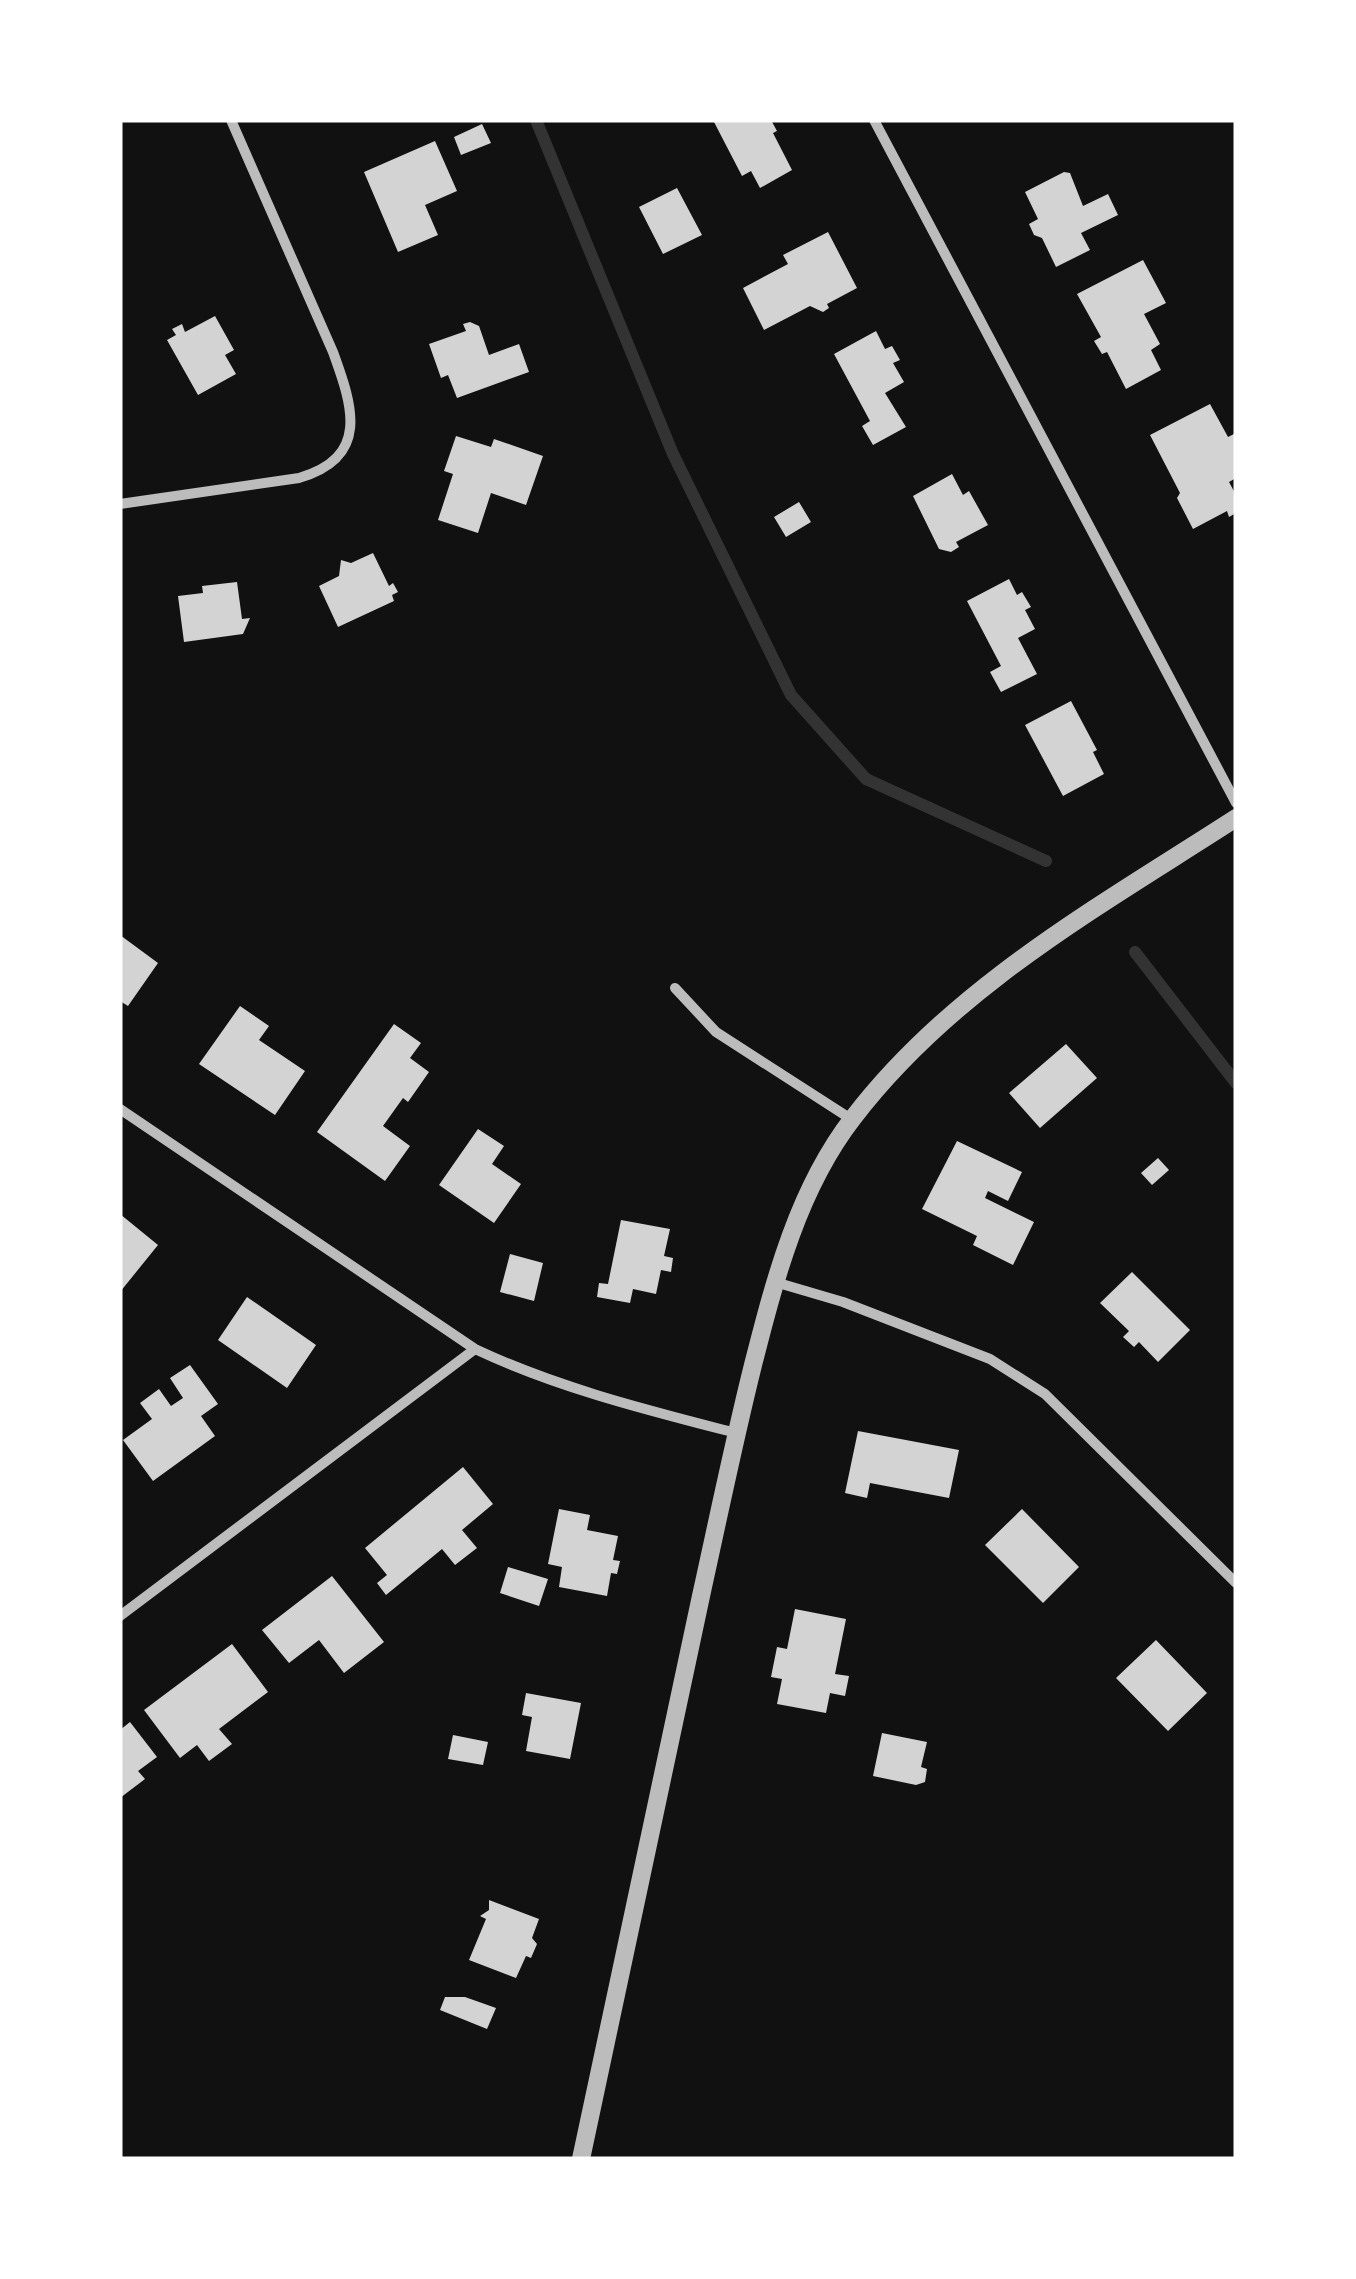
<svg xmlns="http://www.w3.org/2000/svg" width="1356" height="2279" viewBox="0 0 1356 2279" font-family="Literata,serif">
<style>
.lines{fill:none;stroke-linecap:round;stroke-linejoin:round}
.stream{stroke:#333;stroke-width:12}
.building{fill:#d3d3d3}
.minor{stroke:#bcbcbc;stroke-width:10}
.tertiary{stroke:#bcbcbc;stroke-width:18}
</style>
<rect width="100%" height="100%" fill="#111"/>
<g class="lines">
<path class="stream" d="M 536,120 L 673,454 L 791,695 L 866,779 L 1046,861
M 1135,952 L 1236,1083"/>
</g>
<path class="building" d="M 718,120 L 771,120 L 777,131 L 773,133 L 792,170 L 760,188 L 751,171 L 742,176 L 714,122 Z
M 482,124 L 491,143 L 461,155 L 454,137 Z
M 435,141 L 457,191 L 425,205 L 438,235 L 398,252 L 364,172 Z
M 1064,172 L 1070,173 L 1083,206 L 1108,194 L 1118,215 L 1081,233 L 1090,250 L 1056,267 L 1042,238 L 1034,235 L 1029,224 L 1038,219 L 1025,192 Z
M 677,188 L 702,235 L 663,254 L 639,207 Z
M 828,232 L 857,288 L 827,304 L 829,308 L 823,312 L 810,306 L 764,330 L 743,288 L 788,264 L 783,255 Z
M 1143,260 L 1166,303 L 1144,314 L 1160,344 L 1151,350 L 1161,370 L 1126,389 L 1107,352 L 1102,354 L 1094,341 L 1101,337 L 1077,294 Z
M 215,316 L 234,350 L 225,355 L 236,374 L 198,395 L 167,340 L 176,335 L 172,329 L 182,324 L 185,332 Z
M 470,322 L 479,326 L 489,355 L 519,344 L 529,372 L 457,398 L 448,375 L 441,378 L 429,344 L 466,331 L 463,324 Z
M 876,331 L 885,349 L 892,346 L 900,360 L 893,363 L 904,382 L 885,393 L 906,427 L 873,445 L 862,426 L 870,421 L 834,354 Z
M 1210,404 L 1228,437 L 1236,433 L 1236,478 L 1229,482 L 1236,495 L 1236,513 L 1229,517 L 1227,511 L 1193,529 L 1177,498 L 1180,493 L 1150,435 Z
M 456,436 L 491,447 L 494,439 L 543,456 L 526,505 L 491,493 L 478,533 L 438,520 L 453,474 L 444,471 Z
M 952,474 L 963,495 L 969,491 L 988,525 L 956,542 L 959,547 L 951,552 L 939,549 L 913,496 Z
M 799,502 L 811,522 L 786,537 L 774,517 Z
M 373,553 L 389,586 L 393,583 L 398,592 L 392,595 L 394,601 L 338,627 L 319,586 L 339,576 L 341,560 L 351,563 Z
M 1009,579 L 1017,595 L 1022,592 L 1031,607 L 1025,610 L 1035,629 L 1018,638 L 1037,674 L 1001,692 L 990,672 L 1001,666 L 967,601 Z
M 237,582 L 242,619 L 250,618 L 243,634 L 184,642 L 178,596 L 203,593 L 202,586 Z
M 1071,701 L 1097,750 L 1093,752 L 1104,774 L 1063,796 L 1025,725 Z
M 120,935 L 158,963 L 128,1006 L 120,1001 Z
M 240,1006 L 269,1026 L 259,1040 L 305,1071 L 275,1115 L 199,1064 Z
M 394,1024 L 421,1043 L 410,1058 L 429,1072 L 408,1102 L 403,1098 L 383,1126 L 410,1146 L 385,1181 L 317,1132 Z
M 1066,1044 L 1097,1078 L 1040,1128 L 1009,1093 Z
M 478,1129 L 504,1146 L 492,1164 L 521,1184 L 494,1223 L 439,1185 Z
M 957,1141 L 1022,1172 L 1008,1201 L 988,1191 L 985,1198 L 1034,1222 L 1013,1265 L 973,1245 L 977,1236 L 922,1209 Z
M 1158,1158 L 1169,1170 L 1152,1185 L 1141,1173 Z
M 120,1214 L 158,1245 L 120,1292 Z
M 621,1220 L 670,1229 L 664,1256 L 673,1258 L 671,1272 L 661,1270 L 656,1294 L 633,1289 L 630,1303 L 597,1297 L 599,1283 L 608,1284 Z
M 510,1254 L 543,1263 L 534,1301 L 500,1292 Z
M 1132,1272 L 1190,1330 L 1158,1362 L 1139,1342 L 1134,1347 L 1123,1337 L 1129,1331 L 1100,1303 Z
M 247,1297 L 316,1345 L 287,1388 L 218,1340 Z
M 190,1365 L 218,1404 L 201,1416 L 215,1436 L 153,1481 L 123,1440 L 152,1419 L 140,1403 L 159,1389 L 171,1406 L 183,1398 L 170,1378 Z
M 858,1431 L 959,1450 L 949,1498 L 870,1483 L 867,1498 L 845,1493 Z
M 463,1467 L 493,1504 L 462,1530 L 477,1548 L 455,1565 L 442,1549 L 386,1595 L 377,1583 L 387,1575 L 365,1548 Z
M 559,1509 L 590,1515 L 587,1530 L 618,1536 L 613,1560 L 620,1561 L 617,1574 L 611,1573 L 607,1596 L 559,1587 L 562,1567 L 548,1564 Z
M 1022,1509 L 1079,1567 L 1043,1603 L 985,1545 Z
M 508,1567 L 548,1579 L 539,1606 L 500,1593 Z
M 332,1576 L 384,1642 L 344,1673 L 319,1640 L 289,1663 L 262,1630 Z
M 795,1609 L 846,1619 L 835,1674 L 849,1676 L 845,1696 L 830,1693 L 826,1713 L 777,1704 L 782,1679 L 771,1677 L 777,1647 L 787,1649 Z
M 1156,1640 L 1207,1693 L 1168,1731 L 1116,1678 Z
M 232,1644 L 268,1692 L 219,1729 L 232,1744 L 209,1761 L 197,1745 L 180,1758 L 144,1710 Z
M 526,1693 L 581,1703 L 570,1759 L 526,1751 L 532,1717 L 522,1715 Z
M 130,1722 L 157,1757 L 138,1771 L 145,1779 L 120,1798 L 120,1730 Z
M 882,1733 L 927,1742 L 921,1767 L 927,1769 L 925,1782 L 916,1785 L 873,1776 Z
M 453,1735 L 488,1742 L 483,1765 L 448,1759 Z
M 489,1900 L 539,1919 L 532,1938 L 537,1944 L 531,1958 L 526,1956 L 516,1978 L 469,1960 L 486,1919 L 480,1916 L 489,1910 Z
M 445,1997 L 465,1997 L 496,2008 L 487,2029 L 440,2010 Z"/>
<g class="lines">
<path class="minor" d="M 874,120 L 1236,803
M 120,504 L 299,478 C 370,457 353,407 333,352 L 231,120
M 675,988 L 716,1032 L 851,1119
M 120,1109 L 475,1349 C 558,1388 647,1410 736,1433
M 775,1282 L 843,1302 L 990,1359 L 1045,1394 L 1236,1583
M 120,1616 L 475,1349"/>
<path class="tertiary" d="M 581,2159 C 621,1971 661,1783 701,1596 C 718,1519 734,1441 753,1365 C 775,1279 798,1189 853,1118 C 953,987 1100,906 1236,818"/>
</g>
<rect width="1356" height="2279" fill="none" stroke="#ffffff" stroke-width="245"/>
</svg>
